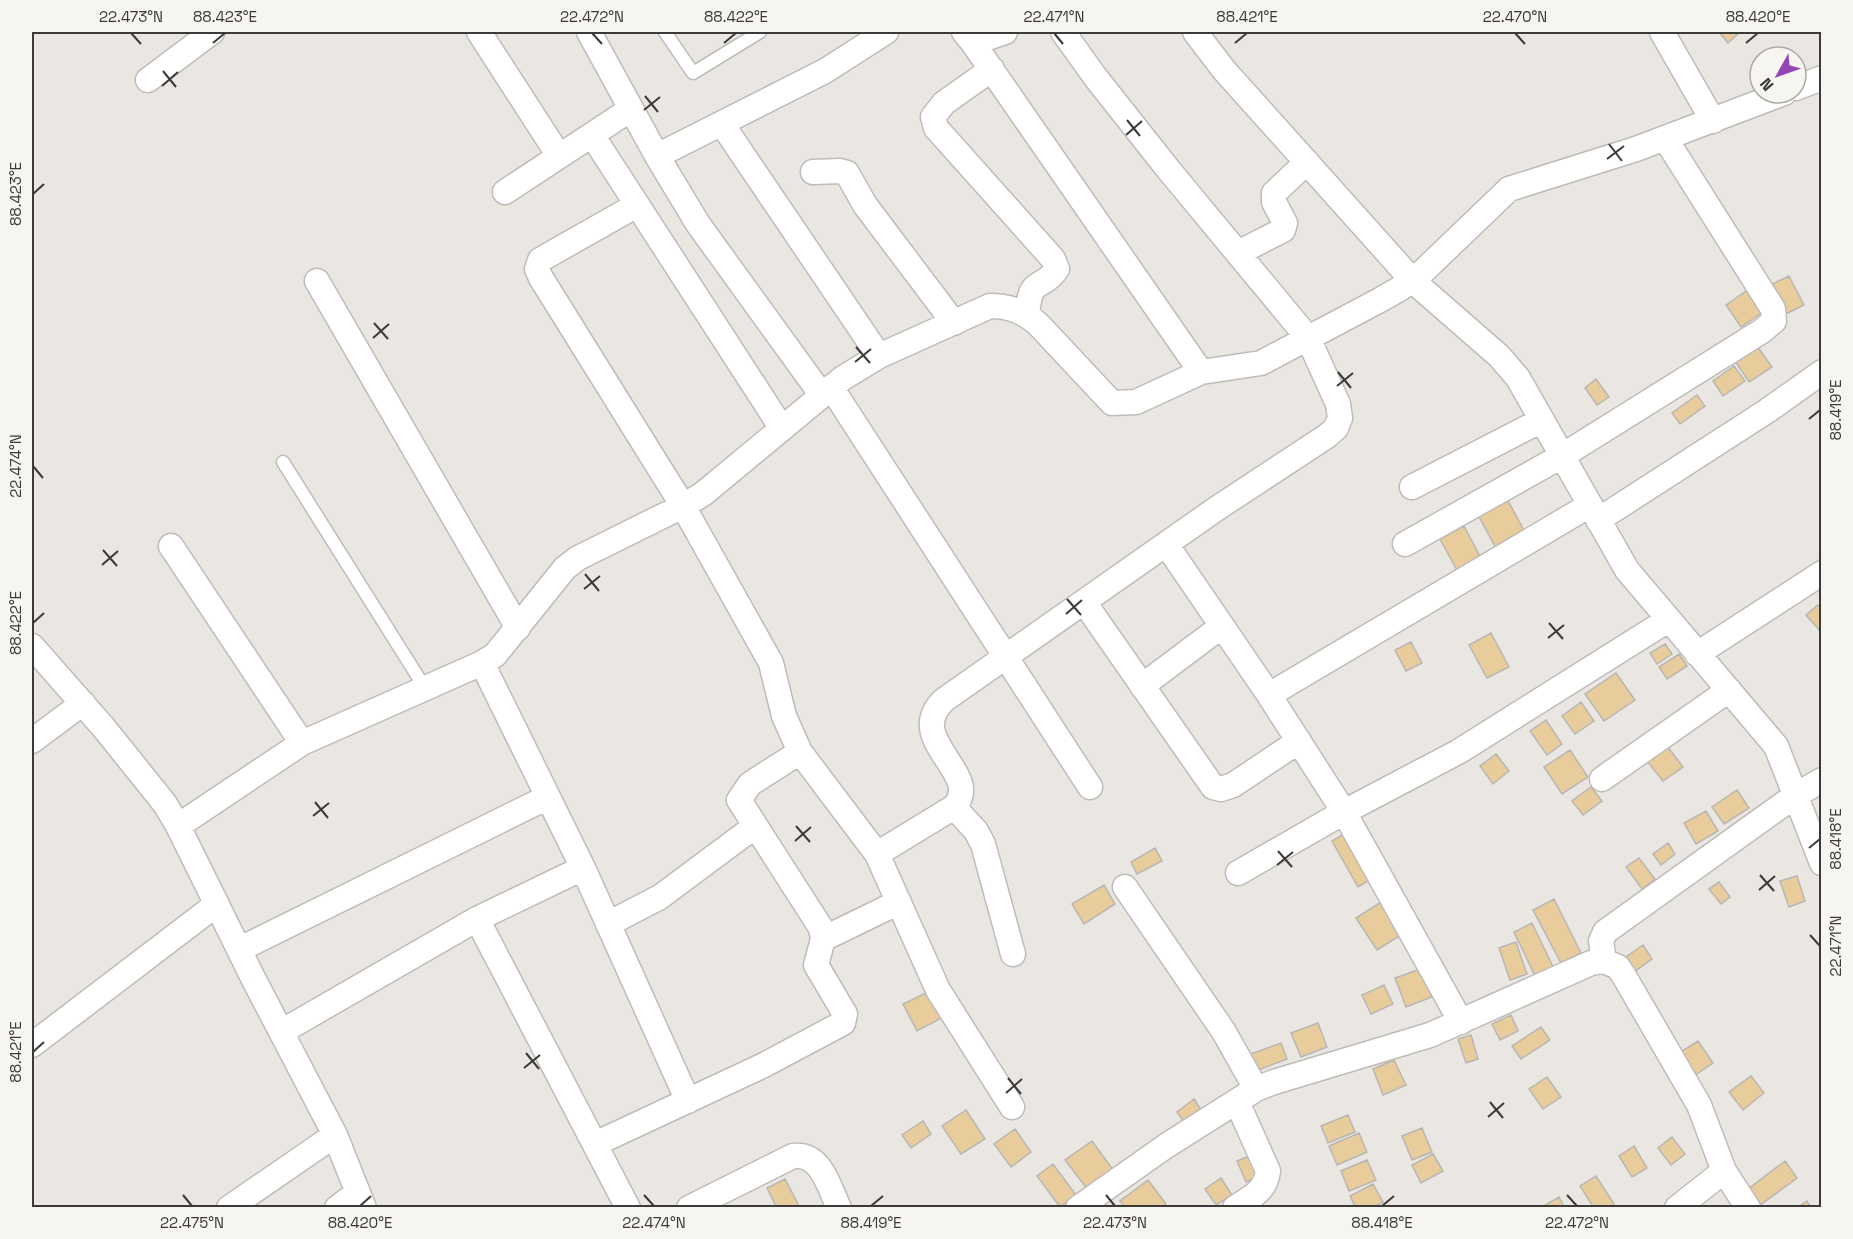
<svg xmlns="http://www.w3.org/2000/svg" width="1853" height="1239" viewBox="0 0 1853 1239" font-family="'Space Grotesk',sans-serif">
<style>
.building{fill:#e9cc9b;stroke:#b8b6b2;stroke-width:1.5}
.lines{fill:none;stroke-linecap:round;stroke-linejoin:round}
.lane-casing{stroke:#bebcb8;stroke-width:15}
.street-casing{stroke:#bebcb8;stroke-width:27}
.lane{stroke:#fff;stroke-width:12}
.street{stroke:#fff;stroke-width:24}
.ticks{fill:none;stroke:#3b3a38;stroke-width:2}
.neatline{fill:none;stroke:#3b3a38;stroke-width:2}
.ticks-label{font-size:15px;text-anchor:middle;fill:#3b3a38}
</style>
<rect width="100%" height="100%" fill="#eae7e3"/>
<path class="building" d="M 1719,32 L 1740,32 L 1728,43 Z
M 1789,276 L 1804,305 L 1784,315 L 1768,286 Z
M 1749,289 L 1763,312 L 1741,327 L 1726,305 Z
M 1757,346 L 1772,367 L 1749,382 L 1735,361 Z
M 1734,366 L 1745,381 L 1723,396 L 1713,381 Z
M 1596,379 L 1609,397 L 1597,405 L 1585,388 Z
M 1697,395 L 1705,406 L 1680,424 L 1672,413 Z
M 1506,497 L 1526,534 L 1497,550 L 1477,513 Z
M 1464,526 L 1482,560 L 1458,572 L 1440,539 Z
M 1818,605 L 1822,609 L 1822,633 L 1806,615 Z
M 1491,633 L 1509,667 L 1487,678 L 1469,645 Z
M 1411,642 L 1422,663 L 1406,671 L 1395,650 Z
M 1665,644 L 1672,654 L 1657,664 L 1650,653 Z
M 1679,654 L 1687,666 L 1667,679 L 1659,667 Z
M 1616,673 L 1635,700 L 1604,721 L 1585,694 Z
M 1581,702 L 1594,721 L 1575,734 L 1562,716 Z
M 1546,720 L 1562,744 L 1547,755 L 1530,731 Z
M 1667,746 L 1683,767 L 1663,781 L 1647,761 Z
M 1570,750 L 1588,777 L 1562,794 L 1544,767 Z
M 1496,754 L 1509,771 L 1493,784 L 1480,766 Z
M 1591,787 L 1602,801 L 1583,815 L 1572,801 Z
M 1737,790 L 1749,808 L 1724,824 L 1712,807 Z
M 1706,811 L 1718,831 L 1696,844 L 1684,823 Z
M 1349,831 L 1376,876 L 1358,887 L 1332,841 Z
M 1668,843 L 1675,854 L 1661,865 L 1653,854 Z
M 1155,848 L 1162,861 L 1137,874 L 1131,862 Z
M 1639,858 L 1655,879 L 1642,889 L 1626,867 Z
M 1797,876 L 1805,901 L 1789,907 L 1780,881 Z
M 1719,882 L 1730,897 L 1721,904 L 1709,889 Z
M 1104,885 L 1115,904 L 1084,924 L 1072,904 Z
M 1554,899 L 1581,953 L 1561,963 L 1533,910 Z
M 1384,900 L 1404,933 L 1377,950 L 1356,918 Z
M 1532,923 L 1554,969 L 1536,978 L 1514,932 Z
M 1516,942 L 1527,974 L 1510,980 L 1499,948 Z
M 1643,945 L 1652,959 L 1630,975 L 1620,961 Z
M 1423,968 L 1434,996 L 1406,1007 L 1395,978 Z
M 1384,985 L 1393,1004 L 1371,1014 L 1362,995 Z
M 932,990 L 945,1016 L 917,1031 L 903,1004 Z
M 1511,1015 L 1518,1031 L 1500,1040 L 1492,1024 Z
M 1318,1023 L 1327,1047 L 1301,1057 L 1291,1033 Z
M 1541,1027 L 1550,1040 L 1521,1059 L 1512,1046 Z
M 1471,1035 L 1478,1059 L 1466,1063 L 1458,1039 Z
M 1698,1041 L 1713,1063 L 1694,1076 L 1679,1053 Z
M 1281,1043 L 1287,1059 L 1253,1072 L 1248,1055 Z
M 1394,1060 L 1406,1085 L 1383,1095 L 1373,1069 Z
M 1751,1076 L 1764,1093 L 1743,1110 L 1729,1092 Z
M 1547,1077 L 1561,1097 L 1543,1109 L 1529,1089 Z
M 1194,1099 L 1201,1110 L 1184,1122 L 1177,1112 Z
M 966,1110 L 985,1139 L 961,1154 L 942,1126 Z
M 1348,1115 L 1355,1132 L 1328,1143 L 1321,1126 Z
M 923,1121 L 931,1134 L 911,1148 L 902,1135 Z
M 1422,1128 L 1432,1152 L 1412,1160 L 1402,1136 Z
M 1015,1129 L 1031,1152 L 1011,1167 L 994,1144 Z
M 1359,1133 L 1367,1152 L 1337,1165 L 1329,1146 Z
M 1672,1137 L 1685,1154 L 1671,1165 L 1658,1148 Z
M 1092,1141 L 1114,1171 L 1088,1190 L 1065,1160 Z
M 1634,1146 L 1647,1168 L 1632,1177 L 1619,1156 Z
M 1433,1154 L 1443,1171 L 1421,1183 L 1412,1165 Z
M 1249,1156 L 1259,1176 L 1246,1182 L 1237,1161 Z
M 1367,1160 L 1376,1180 L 1349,1191 L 1341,1171 Z
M 1785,1161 L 1797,1178 L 1759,1206 L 1747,1190 Z
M 1053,1164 L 1076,1195 L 1060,1207 L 1037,1176 Z
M 1596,1176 L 1614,1204 L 1609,1208 L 1594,1208 L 1580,1186 Z
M 1221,1178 L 1232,1195 L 1216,1205 L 1205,1189 Z
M 785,1179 L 800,1208 L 777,1208 L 767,1188 Z
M 1148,1180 L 1166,1204 L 1162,1208 L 1125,1208 L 1120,1201 Z
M 1373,1184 L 1383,1202 L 1373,1208 L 1356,1208 L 1350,1196 Z
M 1559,1197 L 1565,1208 L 1543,1208 L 1542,1207 Z
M 1807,1201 L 1811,1208 L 1797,1208 Z"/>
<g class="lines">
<defs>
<path id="lane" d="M 665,32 L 693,73 L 760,32
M 283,462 L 425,688"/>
<path id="street" d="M 479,32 L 559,156
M 589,32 L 657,156
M 964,32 L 973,43 L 1005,32
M 1195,32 L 1224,70 L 1413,281 L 1499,356 L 1518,378 L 1627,570 L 1776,746 L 1822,863
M 1662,32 L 1713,121
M 973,43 L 1201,372
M 992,69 L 944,103 L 933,117 L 936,128 L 1053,259 L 1057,269 C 1040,293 1031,273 1027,315
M 148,80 L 212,32
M 1796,88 L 1822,78
M 722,124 L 879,356
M 592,135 L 781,427
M 813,172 L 840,171 L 847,173 L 865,205 L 954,323
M 505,192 L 631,109
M 637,205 L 540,260 L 537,269 L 541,278 L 683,506 L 771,663 L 784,716 L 800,752 L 877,854 L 938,990 L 1012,1107
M 1238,253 L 1283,230 L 1285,223 L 1274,202 L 1274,193 L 1307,162
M 317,281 L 518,628
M 831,387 L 1090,787
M 821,394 L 698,224 L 657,156 L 825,71 L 886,32
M 1412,487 L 1542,420
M 1598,520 L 1767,411 L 1822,372
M 1166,544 L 1269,695 L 1344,812 L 1461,1022
M 1405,544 L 1562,456 L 1762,331 L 1774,321 L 1773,309 L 1665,138
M 171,546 L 302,743
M 1084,602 L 1213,787 L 1221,789 L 1233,785 L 1299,741
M 32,646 L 104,728 L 165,804 L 178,826 L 253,978 L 335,1135 L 364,1208
M 1697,654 L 1822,573
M 482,663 L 583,868 L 688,1101
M 1142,686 L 1222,626
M 1269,695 L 1590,505
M 32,741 L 83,703
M 1602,779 L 1729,690
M 954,807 L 976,831 L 983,844 L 1013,954
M 178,826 L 302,743 L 482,663 L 495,655 L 565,568 L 578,558 L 683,506 L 703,494 L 843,378 L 879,356 L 990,306 C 1009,306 1023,311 1038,324 L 1112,403 L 1136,402 L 1201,372 L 1261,363 L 1380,300 L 1413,281 L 1509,189 L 1636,149 L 1784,93
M 877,854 L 954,807 C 985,774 902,740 944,700 L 1216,509 L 1327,436 L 1336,428 L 1340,418 L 1338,404 L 1308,338 L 1168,169 L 1096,78 L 1063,32
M 1238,873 L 1344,812 L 1458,752 L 1668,620
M 1125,887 L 1224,1032 L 1256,1089
M 477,919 L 628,1208
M 608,924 L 660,897 L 754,827
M 823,939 L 899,902
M 240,949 L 548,797
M 1604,961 L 1601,941 L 1605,932 L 1796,795 L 1822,780
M 281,1032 L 477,919 L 583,868
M 32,1045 L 217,904
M 595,1144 L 764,1065 L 843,1023 L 845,1014 L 816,965 L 823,939 L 821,928 L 739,800 L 750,784 L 800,752
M 229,1208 L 335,1135
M 337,1208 L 358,1192
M 689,1208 L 793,1156 C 821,1152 829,1187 839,1208
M 1078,1208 L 1166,1146 L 1256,1089 L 1274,1082 L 1430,1035 L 1591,963 L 1604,961 L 1618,967 L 1624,976 L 1699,1105 L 1724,1171 L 1748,1208
M 1235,1208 C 1251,1197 1266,1191 1268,1171 L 1237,1102
M 1677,1208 L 1724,1171"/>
</defs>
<use href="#lane" class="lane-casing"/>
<use href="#street" class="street-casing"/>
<use href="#lane" class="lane"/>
<use href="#street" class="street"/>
</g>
<path class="ticks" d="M 131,33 L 141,44M 592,33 L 602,44M 1054,33 L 1063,44M 1515,33 L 1525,44M 213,43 L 225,33M 724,43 L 736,33M 1235,43 L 1247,33M 1746,43 L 1758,33M 163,71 L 176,87M 162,86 L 178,72M 645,96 L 658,112M 644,110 L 660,97M 1127,120 L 1140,136M 1126,135 L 1142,121M 1609,144 L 1622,161M 1607,159 L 1624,146M 33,194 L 44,184M 374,323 L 388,339M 373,338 L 389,324M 856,347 L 870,363M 855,362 L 871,349M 1338,372 L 1351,388M 1337,386 L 1353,373M 1809,419 L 1820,410M 33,466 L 43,478M 103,550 L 117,566M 102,565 L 118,551M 585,574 L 599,591M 584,589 L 600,576M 1067,599 L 1081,615M 1066,614 L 1082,600M 33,623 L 44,613M 1549,623 L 1563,639M 1548,638 L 1564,625M 315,802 L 328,818M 313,816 L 329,803M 796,826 L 810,842M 795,841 L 811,827M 1809,848 L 1820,839M 1278,851 L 1292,867M 1277,865 L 1293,852M 1760,875 L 1774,891M 1759,890 L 1775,876M 1810,935 L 1820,946M 33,1052 L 44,1042M 526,1053 L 539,1069M 524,1068 L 540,1055M 1008,1078 L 1021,1094M 1006,1093 L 1022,1079M 1490,1102 L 1503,1118M 1488,1117 L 1504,1103M 183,1195 L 192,1206M 644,1195 L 654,1206M 1106,1195 L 1115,1206M 1567,1195 L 1577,1206M 360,1206 L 371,1196M 871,1206 L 883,1196M 1382,1206 L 1394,1196"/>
<rect width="1853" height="1239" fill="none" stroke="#f7f5f0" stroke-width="66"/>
<g transform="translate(1778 75) rotate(230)"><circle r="28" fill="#f7f5f0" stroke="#acaaa6" stroke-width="1.5"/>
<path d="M0-4.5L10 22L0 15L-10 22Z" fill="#9645b4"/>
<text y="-9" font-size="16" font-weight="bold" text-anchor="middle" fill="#3b3a38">N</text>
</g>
<rect x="33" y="33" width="1787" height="1173" class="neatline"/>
<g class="ticks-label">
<text x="131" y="22">22.473°N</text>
<text x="225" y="22">88.423°E</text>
<text x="592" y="22">22.472°N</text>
<text x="736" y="22">88.422°E</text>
<text x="1054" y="22">22.471°N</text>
<text x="1247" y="22">88.421°E</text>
<text x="1515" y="22">22.470°N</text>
<text x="1758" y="22">88.420°E</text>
<text transform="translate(16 194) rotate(-90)" y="5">88.423°E</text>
<text transform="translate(1836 410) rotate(-90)" y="5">88.419°E</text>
<text transform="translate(16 466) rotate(-90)" y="5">22.474°N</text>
<text transform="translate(16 623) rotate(-90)" y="5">88.422°E</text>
<text transform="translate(1836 839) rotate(-90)" y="5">88.418°E</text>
<text transform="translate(1836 946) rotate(-90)" y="5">22.471°N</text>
<text transform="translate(16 1052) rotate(-90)" y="5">88.421°E</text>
<text x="192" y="1228">22.475°N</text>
<text x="360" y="1228">88.420°E</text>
<text x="654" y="1228">22.474°N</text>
<text x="871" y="1228">88.419°E</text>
<text x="1115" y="1228">22.473°N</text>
<text x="1382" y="1228">88.418°E</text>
<text x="1577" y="1228">22.472°N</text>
</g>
</svg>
